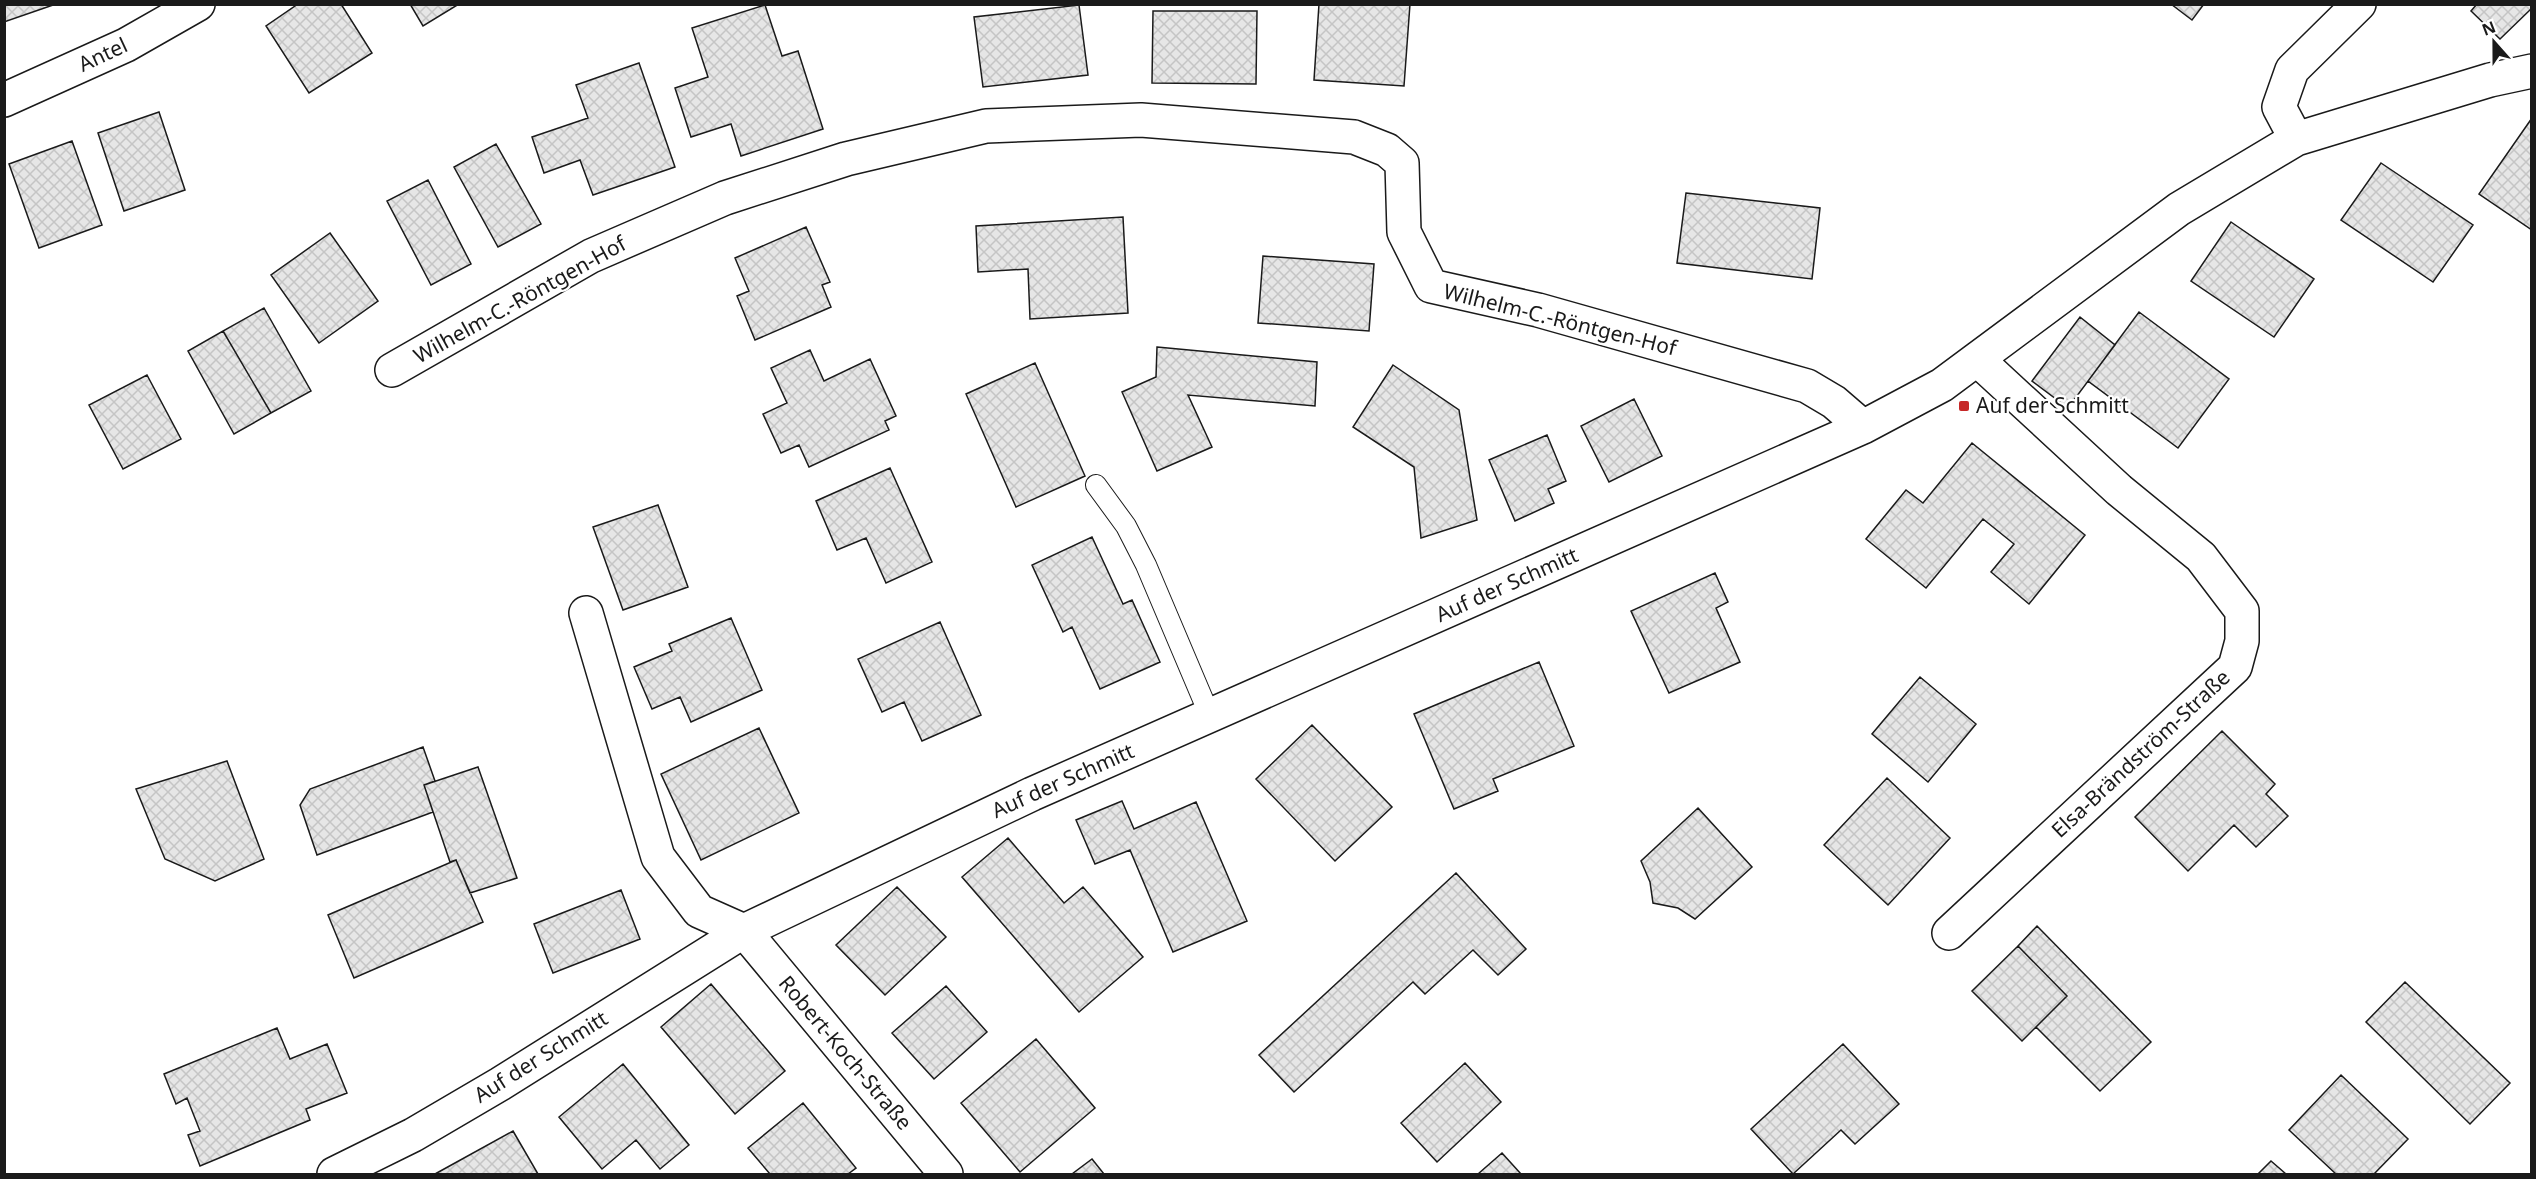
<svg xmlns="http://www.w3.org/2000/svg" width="2536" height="1179" viewBox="0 0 2536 1179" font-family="'Noto Sans',sans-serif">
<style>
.building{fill:url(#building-cross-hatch);stroke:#1a1a1a;stroke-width:1.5}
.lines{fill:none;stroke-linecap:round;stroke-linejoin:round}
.service-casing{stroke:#1a1a1a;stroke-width:22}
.minor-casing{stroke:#1a1a1a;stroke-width:36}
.service{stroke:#fff;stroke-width:20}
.minor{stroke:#fff;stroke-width:33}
.poi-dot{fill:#c62828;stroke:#fff;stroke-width:2}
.labels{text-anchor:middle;stroke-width:4.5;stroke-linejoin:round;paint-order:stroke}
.street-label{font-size:21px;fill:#1a1a1a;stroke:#fff}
.poi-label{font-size:21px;fill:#1a1a1a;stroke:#fff;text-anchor:start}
</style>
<defs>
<pattern id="building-cross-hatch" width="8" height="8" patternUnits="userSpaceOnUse" patternTransform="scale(1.5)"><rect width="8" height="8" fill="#e6e6e6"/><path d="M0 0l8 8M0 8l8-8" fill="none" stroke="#c5c5c5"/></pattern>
</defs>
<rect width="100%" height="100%" fill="#fff"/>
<path class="building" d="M 4,4 L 56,4 L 4,22 Z
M 298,4 L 341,4 L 372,53 L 309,93 L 266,26 Z
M 410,4 L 459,4 L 423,26 Z
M 1319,4 L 1410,4 L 1404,86 L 1314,80 Z
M 2171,4 L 2204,4 L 2192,20 Z
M 2477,4 L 2532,4 L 2532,8 L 2500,39 L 2471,11 Z
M 765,5 L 782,56 L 798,51 L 823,129 L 741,156 L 731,124 L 691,137 L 675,88 L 708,77 L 692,28 Z
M 1079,5 L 1088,75 L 983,87 L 974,17 Z
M 1153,11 L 1257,11 L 1256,84 L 1152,83 Z
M 639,63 L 675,167 L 593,195 L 580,160 L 544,173 L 532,137 L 588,118 L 576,85 Z
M 159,112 L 185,190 L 124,211 L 98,133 Z
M 2532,118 L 2532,230 L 2479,194 Z
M 72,141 L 102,225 L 39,248 L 9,164 Z
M 496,144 L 541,224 L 498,247 L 454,167 Z
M 2381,163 L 2473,225 L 2433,282 L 2341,220 Z
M 428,180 L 471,264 L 431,285 L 387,201 Z
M 1686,193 L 1820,208 L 1812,279 L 1677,263 Z
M 1123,217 L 1128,313 L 1030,319 L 1028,269 L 978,272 L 976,226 Z
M 2231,222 L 2314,279 L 2274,337 L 2191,281 Z
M 806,227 L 830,282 L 822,285 L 831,307 L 755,340 L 737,296 L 749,291 L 735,258 Z
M 330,233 L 378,301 L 319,343 L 271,275 Z
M 1263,256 L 1374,264 L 1369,331 L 1258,323 Z
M 264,308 L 311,391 L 271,413 L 223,331 Z
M 2139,312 L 2229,379 L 2178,448 L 2088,381 Z
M 2080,317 L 2115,345 L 2068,408 L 2032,381 Z
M 223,331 L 271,413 L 234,434 L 188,351 Z
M 1157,347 L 1317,362 L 1315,406 L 1188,395 L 1212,447 L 1157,471 L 1122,392 L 1156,377 Z
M 810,350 L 824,381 L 870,359 L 896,416 L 885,421 L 889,430 L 809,467 L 799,445 L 781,453 L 763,414 L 787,403 L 771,368 Z
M 1035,363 L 1085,476 L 1016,507 L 966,394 Z
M 1393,365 L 1459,410 L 1477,520 L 1421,538 L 1414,467 L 1353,427 Z
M 147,375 L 181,439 L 123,469 L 89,405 Z
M 1634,399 L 1662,456 L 1609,482 L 1581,426 Z
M 1547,435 L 1566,481 L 1548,489 L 1554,503 L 1515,521 L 1489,460 Z
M 1972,443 L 2085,535 L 2029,604 L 1991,572 L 2014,544 L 1983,519 L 1926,588 L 1866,539 L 1906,490 L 1923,503 Z
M 890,468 L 932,562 L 886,583 L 866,538 L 837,550 L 816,501 Z
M 658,505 L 688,587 L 623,610 L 593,527 Z
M 1092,537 L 1123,604 L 1132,600 L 1160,662 L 1100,689 L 1072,627 L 1063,632 L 1032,565 Z
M 1715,573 L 1728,602 L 1716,608 L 1740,662 L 1669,693 L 1631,611 Z
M 731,618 L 762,690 L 691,722 L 680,697 L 652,709 L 634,667 L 672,651 L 669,644 Z
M 940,622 L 981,715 L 922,741 L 904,702 L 882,712 L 858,659 Z
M 1539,662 L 1574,746 L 1493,779 L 1498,791 L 1454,809 L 1414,714 Z
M 1920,677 L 1976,724 L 1928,782 L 1872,734 Z
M 1312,725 L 1392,807 L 1335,861 L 1256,779 Z
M 759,728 L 799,813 L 701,860 L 661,774 Z
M 2222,731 L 2275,784 L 2266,794 L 2288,816 L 2256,847 L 2234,825 L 2188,871 L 2135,817 Z
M 423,747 L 435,781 L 424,785 L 433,812 L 317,855 L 300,805 L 310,789 Z
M 227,761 L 264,859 L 215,881 L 165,859 L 136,789 Z
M 478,767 L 517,878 L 470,893 L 456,860 L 450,862 L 424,785 Z
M 1887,778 L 1950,838 L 1888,905 L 1824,845 Z
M 1122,801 L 1134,829 L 1196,802 L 1247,921 L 1173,952 L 1130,850 L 1095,864 L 1076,820 Z
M 1698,808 L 1752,867 L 1695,919 L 1678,908 L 1653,903 L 1650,882 L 1641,861 Z
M 1008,838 L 1064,903 L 1083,887 L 1143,957 L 1079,1012 L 962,877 Z
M 456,860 L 483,922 L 354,978 L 328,915 Z
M 1456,873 L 1526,949 L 1498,975 L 1473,950 L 1425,994 L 1413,982 L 1294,1092 L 1259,1055 Z
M 897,887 L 946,937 L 885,995 L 836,945 Z
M 621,890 L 640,939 L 553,973 L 534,924 Z
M 2037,926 L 2151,1042 L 2100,1091 L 2036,1027 L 2067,996 L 2018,946 Z
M 2018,946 L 2067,996 L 2022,1041 L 1972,991 Z
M 2405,982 L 2510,1083 L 2470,1124 L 2366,1022 Z
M 711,984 L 785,1071 L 735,1114 L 661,1027 Z
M 946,986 L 987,1032 L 934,1079 L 892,1033 Z
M 277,1028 L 290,1059 L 327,1044 L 347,1093 L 306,1109 L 310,1120 L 200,1166 L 188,1135 L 200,1131 L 187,1098 L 176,1104 L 164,1074 Z
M 1036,1039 L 1095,1108 L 1020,1172 L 961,1103 Z
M 1843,1044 L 1899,1104 L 1855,1144 L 1841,1130 L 1793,1174 L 1751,1129 Z
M 1465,1063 L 1501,1102 L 1437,1162 L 1401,1123 Z
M 623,1064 L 689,1145 L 660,1169 L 636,1140 L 602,1169 L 559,1117 Z
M 2341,1075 L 2408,1139 L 2374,1174 L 2336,1174 L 2289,1130 Z
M 803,1103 L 856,1168 L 848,1174 L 770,1174 L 748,1148 Z
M 513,1131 L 538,1174 L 435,1174 Z
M 1502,1153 L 1521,1174 L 1478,1174 Z
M 1092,1159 L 1104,1174 L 1072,1174 Z
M 2271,1161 L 2286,1174 L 2258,1174 Z"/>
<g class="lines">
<defs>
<path id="service" d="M 1096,485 L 1126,526 L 1146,565 L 1210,716"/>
<path id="minor" d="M 4,100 L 126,45 L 198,4
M 2296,139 L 2279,107 L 2292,70 L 2359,4
M 392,370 L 591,256 L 725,198 L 846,159 L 986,126 L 1141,120 L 1354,137 L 1387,150 L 1402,163 L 1404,232 L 1431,286 L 1538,310 L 1807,386 L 1834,402 L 1863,427
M 586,613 L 658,857 L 699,911 L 744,931 L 946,1174
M 1949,933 L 2235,667 L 2242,641 L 2242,611 L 2201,557 L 2119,490 L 1978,360
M 334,1174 L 413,1135 L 500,1084 L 744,931 L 1032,794 L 1863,427 L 1942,385 L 2179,209 L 2296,139 L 2490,80 L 2532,71"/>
</defs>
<use href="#service" class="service-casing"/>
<use href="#minor" class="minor-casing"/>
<use href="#service" class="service"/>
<use href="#minor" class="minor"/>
</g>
<rect class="poi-dot" x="1958" y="400" width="12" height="12" rx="3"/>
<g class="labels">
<g class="street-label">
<text transform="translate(103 55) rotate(-25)" y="7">Antel</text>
<text transform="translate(520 300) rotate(-29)" y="7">Wilhelm-C.-Röntgen-Hof</text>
<text transform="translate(1560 320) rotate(14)" y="7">Wilhelm-C.-Röntgen-Hof</text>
<text transform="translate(1507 585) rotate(-24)" y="7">Auf der Schmitt</text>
<text transform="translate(2141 754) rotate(-43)" y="7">Elsa-Brändström-Straße</text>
<text transform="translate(1063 781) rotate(-24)" y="7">Auf der Schmitt</text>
<text transform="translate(845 1053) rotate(50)" y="7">Robert-Koch-Straße</text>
<text transform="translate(541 1057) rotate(-32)" y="7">Auf der Schmitt</text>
</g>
<g class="poi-label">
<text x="1976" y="413">Auf der Schmitt</text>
</g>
</g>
<rect width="2536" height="1179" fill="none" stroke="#1a1a1a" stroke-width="12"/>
<g transform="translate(2494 42) rotate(339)" stroke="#ffffff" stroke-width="4.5" paint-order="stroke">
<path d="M0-4.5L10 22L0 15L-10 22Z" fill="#1a1a1a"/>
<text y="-9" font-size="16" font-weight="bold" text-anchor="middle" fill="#1a1a1a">N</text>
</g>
</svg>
